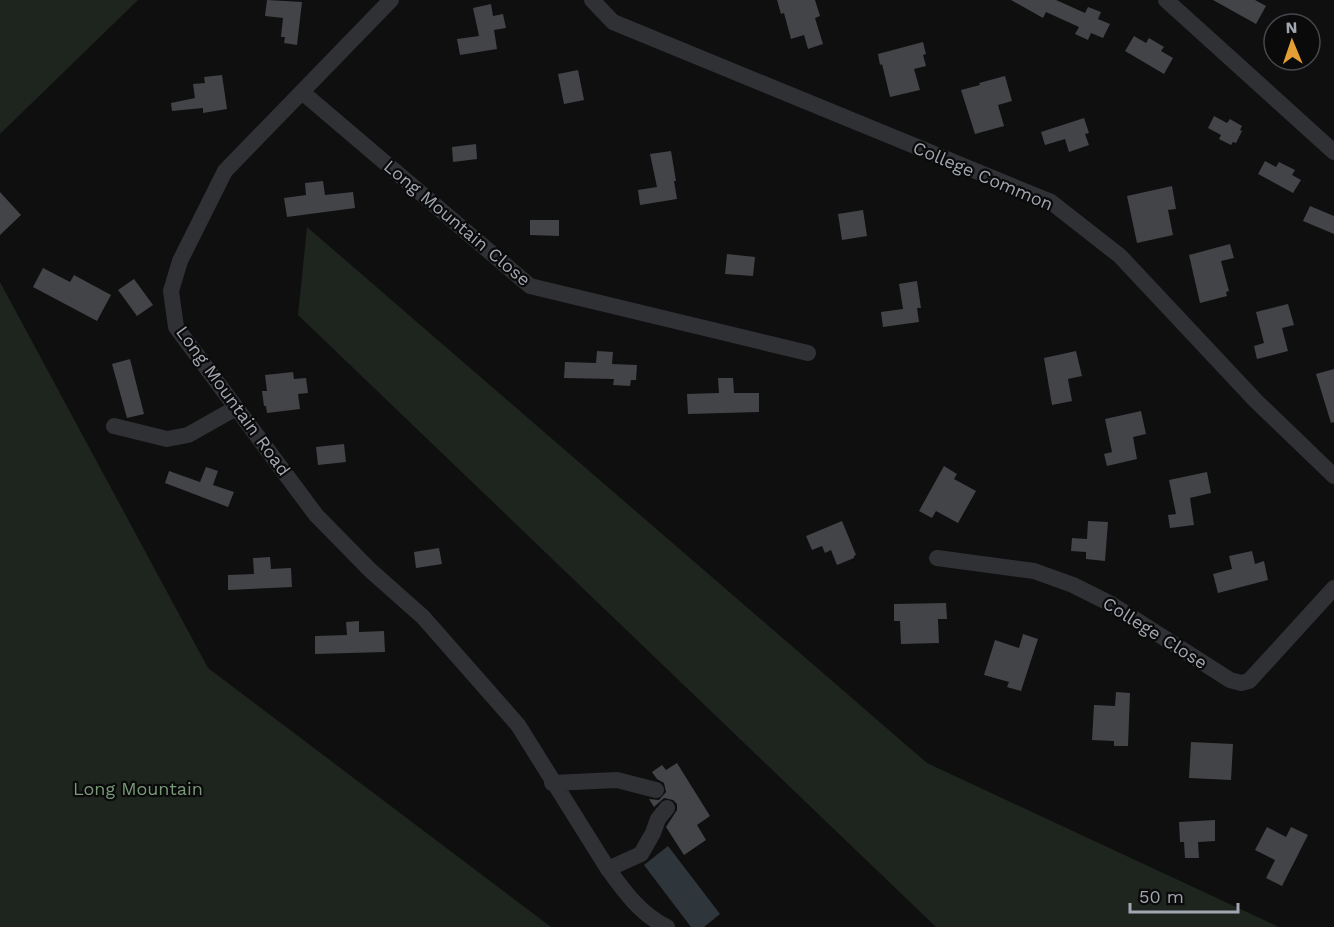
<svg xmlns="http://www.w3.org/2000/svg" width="1334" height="927" viewBox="0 0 1334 927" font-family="'Work Sans',sans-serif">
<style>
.green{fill:#1e241e}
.water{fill:#2e363c}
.building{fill:#434448}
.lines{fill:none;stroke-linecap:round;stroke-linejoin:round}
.minor{stroke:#303135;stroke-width:16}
.labels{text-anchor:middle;stroke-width:4.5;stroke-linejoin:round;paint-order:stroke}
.street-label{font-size:18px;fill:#a1a6b0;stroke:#0a0a0b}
.park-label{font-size:18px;fill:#799a79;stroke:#0a0a0b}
</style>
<rect width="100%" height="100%" fill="#0f0f10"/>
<path class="green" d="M 0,0 L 138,0 L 0,134 Z
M 307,227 L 927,763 L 1279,927 L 936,927 L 298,315 Z
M 0,282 L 208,668 L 551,927 L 0,927 Z"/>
<path class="water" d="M 668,846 L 720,914 L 704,927 L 691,927 L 644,865 Z"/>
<path class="building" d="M 267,0 L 302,2 L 297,45 L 284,43 L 285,37 L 281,37 L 283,18 L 265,16 Z
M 777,0 L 815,0 L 820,16 L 815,18 L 823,44 L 808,49 L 804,35 L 791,39 L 784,13 L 781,14 Z
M 1011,0 L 1056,0 L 1085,13 L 1088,7 L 1101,12 L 1098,19 L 1110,24 L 1103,38 L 1091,33 L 1088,40 L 1075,34 L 1079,27 L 1046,12 L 1043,18 Z
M 1213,0 L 1255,0 L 1266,6 L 1256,24 Z
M 491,4 L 493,16 L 503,14 L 506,28 L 494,30 L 497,49 L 460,55 L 457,39 L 479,36 L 473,8 Z
M 1134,36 L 1146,43 L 1149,38 L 1164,47 L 1161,51 L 1173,58 L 1164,74 L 1125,51 Z
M 923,42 L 926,54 L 923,55 L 926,66 L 914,69 L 920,90 L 890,97 L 882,64 L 880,65 L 878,54 Z
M 578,70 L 584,100 L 564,104 L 558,74 Z
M 222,75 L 227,109 L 203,113 L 203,108 L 172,111 L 171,103 L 195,98 L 193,84 L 205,83 L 204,77 Z
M 1005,76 L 1012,101 L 998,105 L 1004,126 L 975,134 L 961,90 L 980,85 L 979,83 Z
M 1214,116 L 1227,123 L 1230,119 L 1242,126 L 1240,130 L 1242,131 L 1236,143 L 1233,142 L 1231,145 L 1219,139 L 1221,135 L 1208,128 Z
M 1084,118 L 1089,133 L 1085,134 L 1089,145 L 1069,152 L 1065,139 L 1045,145 L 1041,132 Z
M 476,144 L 477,159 L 453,162 L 452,147 Z
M 671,151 L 676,181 L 674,181 L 677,199 L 640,205 L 638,190 L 657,187 L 650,154 Z
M 1265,161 L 1276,167 L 1279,162 L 1295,170 L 1292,175 L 1301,180 L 1293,193 L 1258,174 Z
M 323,181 L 325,195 L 353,192 L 355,208 L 287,217 L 284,198 L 306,195 L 305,183 Z
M 1172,186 L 1176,209 L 1168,210 L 1173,235 L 1137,243 L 1127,196 Z
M 0,192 L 21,215 L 0,235 Z
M 1310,206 L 1334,216 L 1334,234 L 1303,221 Z
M 863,210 L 867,236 L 842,240 L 838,214 Z
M 530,220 L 559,220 L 559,236 L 530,235 Z
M 1230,244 L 1234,258 L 1221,261 L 1229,291 L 1226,292 L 1227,296 L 1200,303 L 1189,255 Z
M 727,254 L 755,257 L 753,276 L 725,274 Z
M 43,268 L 70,282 L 74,275 L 111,295 L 97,321 L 33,287 Z
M 134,279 L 153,305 L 137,316 L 118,290 Z
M 917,281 L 921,308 L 917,308 L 919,322 L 883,327 L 881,312 L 903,309 L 899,284 Z
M 1288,304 L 1294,325 L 1282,328 L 1288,351 L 1257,359 L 1254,346 L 1264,343 L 1256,312 Z
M 597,351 L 613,352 L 612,364 L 637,365 L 636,380 L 631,380 L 630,386 L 613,385 L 614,379 L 564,378 L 565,362 L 596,363 Z
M 1076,351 L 1082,376 L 1068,379 L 1072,401 L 1052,405 L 1044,358 Z
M 130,359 L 144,414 L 127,418 L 112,364 Z
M 1334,369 L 1334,422 L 1331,423 L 1316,374 Z
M 293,372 L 294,379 L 306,378 L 308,393 L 298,394 L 300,409 L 267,413 L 266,406 L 264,406 L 262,391 L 267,391 L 265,375 Z
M 718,378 L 733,378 L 734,393 L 759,393 L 759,412 L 688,414 L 687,394 L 719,393 Z
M 1141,411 L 1146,434 L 1133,437 L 1137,459 L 1107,466 L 1104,454 L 1112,452 L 1105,419 Z
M 344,444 L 346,462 L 318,465 L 316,447 Z
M 944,466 L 957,474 L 954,479 L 976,491 L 958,523 L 936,511 L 932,518 L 919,511 Z
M 206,467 L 218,471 L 213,485 L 234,492 L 228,507 L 165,483 L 169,471 L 200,482 Z
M 1207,472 L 1211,493 L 1190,498 L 1194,525 L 1170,528 L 1168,515 L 1176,514 L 1169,480 Z
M 842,521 L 856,555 L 854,556 L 854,558 L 837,565 L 831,550 L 825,553 L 822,546 L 812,550 L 806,536 Z
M 1088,521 L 1108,522 L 1105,561 L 1086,559 L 1086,552 L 1071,551 L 1072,538 L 1087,539 Z
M 439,548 L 442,564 L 416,568 L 414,552 Z
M 1252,551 L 1255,564 L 1264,561 L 1268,580 L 1218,593 L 1213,574 L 1232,569 L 1229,556 Z
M 270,557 L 271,569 L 291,568 L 292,587 L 228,590 L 228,575 L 254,574 L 253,558 Z
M 946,603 L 947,619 L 938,619 L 939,643 L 901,644 L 900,621 L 894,621 L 894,604 Z
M 359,621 L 359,632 L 384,631 L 385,652 L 315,654 L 315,636 L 347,635 L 346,622 Z
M 1023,634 L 1038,639 L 1021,691 L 1007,687 L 1009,682 L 984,675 L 995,640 L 1019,648 Z
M 1116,692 L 1130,693 L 1128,746 L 1114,746 L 1114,741 L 1092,740 L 1094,705 L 1115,706 Z
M 1191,742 L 1233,744 L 1231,780 L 1189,778 Z
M 677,763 L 710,816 L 697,825 L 706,840 L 684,855 L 666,827 L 677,810 L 677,804 L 673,800 L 664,798 L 654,807 L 649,799 L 659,800 L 666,792 L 664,783 L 657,779 L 652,772 L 662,765 L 666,770 Z
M 1215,820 L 1215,841 L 1198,842 L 1199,858 L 1185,858 L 1184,842 L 1180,842 L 1179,822 Z
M 1267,827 L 1286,837 L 1291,827 L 1308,835 L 1282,886 L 1266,878 L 1275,860 L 1255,850 Z"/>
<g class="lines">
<path class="minor" d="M 391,0 L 225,171 L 180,261 L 171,291 L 176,327 L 316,515 L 370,570 L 423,617 L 518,725 L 608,869 L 641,854 L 653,833 L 658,819 L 667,808
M 592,0 L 613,22 L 1051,202 L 1120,256 L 1256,401 L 1334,476
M 1166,0 L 1334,152
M 302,92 L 530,286 L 808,353
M 114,426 L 167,439 L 188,435 L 236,408
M 937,558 L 1034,571 L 1073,585 L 1111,604 L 1230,680 L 1241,683 L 1249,681 L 1334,588
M 552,783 L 617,780 L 656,790
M 608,869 C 624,891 641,915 667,927"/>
</g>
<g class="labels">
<g class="street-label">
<text transform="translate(983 176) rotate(23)" y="6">College Common</text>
<text transform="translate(457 223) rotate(40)" y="6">Long Mountain Close</text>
<text transform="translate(233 401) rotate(54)" y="6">Long Mountain Road</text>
<text transform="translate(1155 633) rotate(32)" y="6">College Close</text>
</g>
<g class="park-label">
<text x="138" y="795">Long Mountain</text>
</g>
</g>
<g transform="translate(1292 42) rotate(358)"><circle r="28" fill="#0a0a0b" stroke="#46484d" stroke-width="1.5"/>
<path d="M0-4.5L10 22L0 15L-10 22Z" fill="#e39e34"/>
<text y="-9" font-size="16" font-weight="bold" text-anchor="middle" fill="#a1a6b0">N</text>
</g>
<path d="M1130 903v9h108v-9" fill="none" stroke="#a1a6b0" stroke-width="3"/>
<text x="1139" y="903" font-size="18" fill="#a1a6b0" stroke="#0a0a0b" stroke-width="4.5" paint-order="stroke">50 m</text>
</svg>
